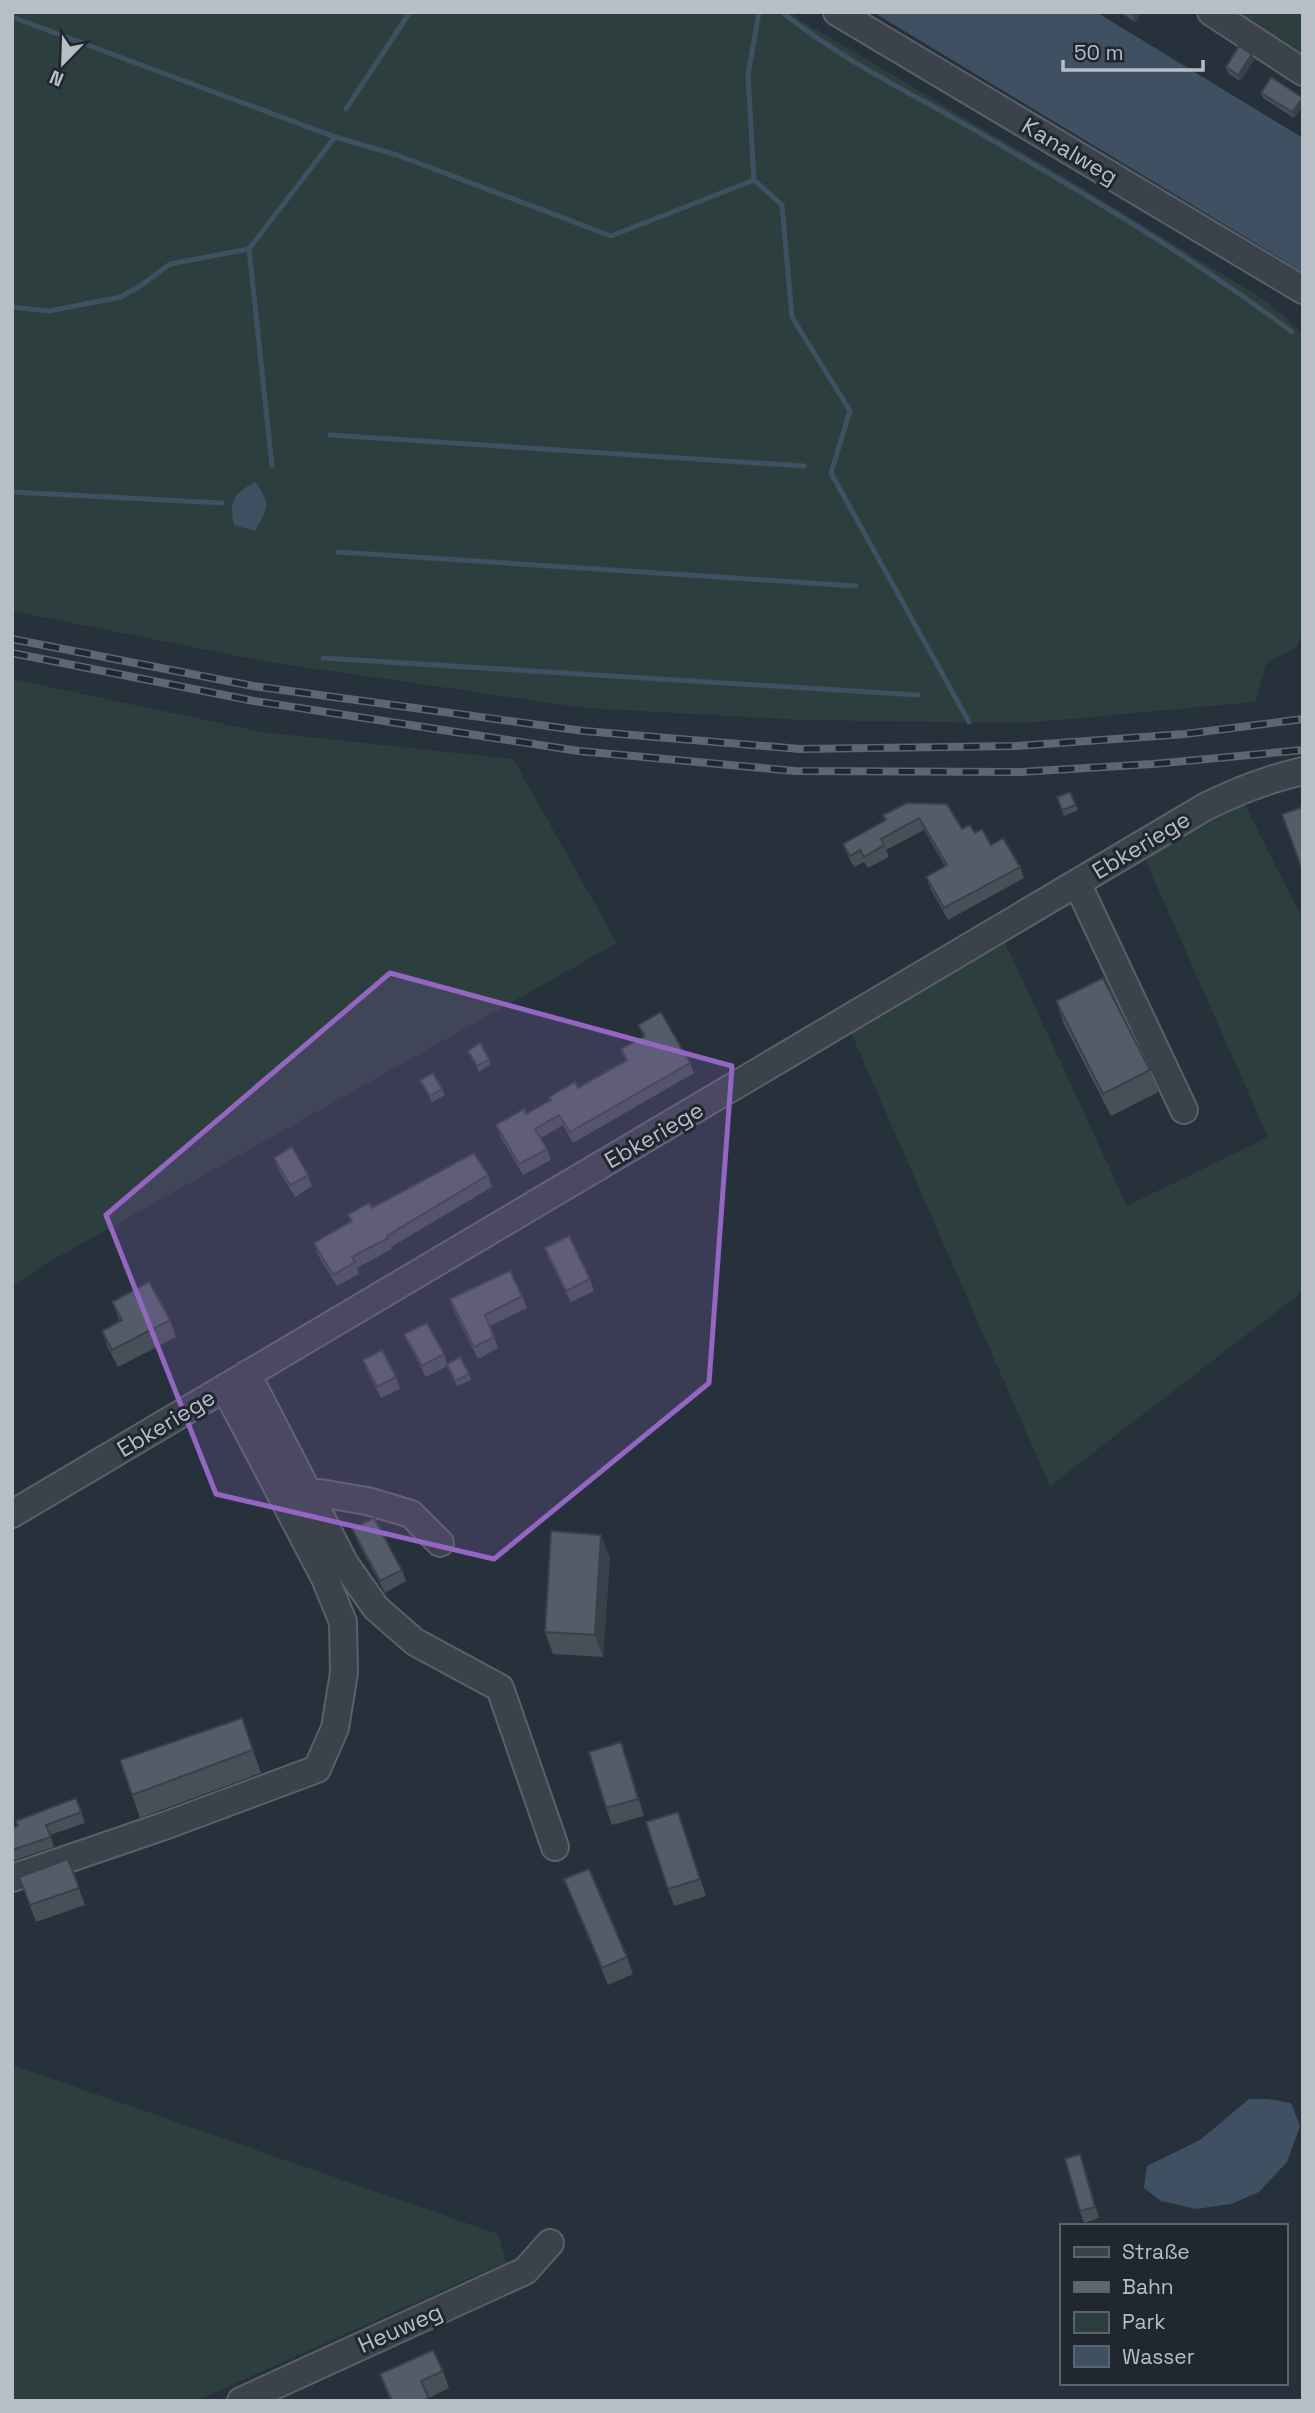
<svg xmlns="http://www.w3.org/2000/svg" width="1315" height="2413" viewBox="0 0 1315 2413" font-family="'Space Grotesk',sans-serif">
<style>
.green{fill:#2c3f3e}
.water{fill:#3f5062}
.lines{fill:none;stroke-linecap:round;stroke-linejoin:round}
.stream{stroke:#3f5062;stroke-width:5}
.minor-casing{stroke:#596069;stroke-width:30}
.minor{stroke:#3b424b;stroke-width:26}
.rail-casing{stroke:#5d6772;stroke-width:8}
.rail{stroke:#202730;stroke-width:5;stroke-dasharray:16;stroke-linecap:butt}
.wall{fill:#474f59}
.shaded-wall{fill:#3a4049}
.building{fill:#535c68;stroke:#3a4049;stroke-width:2}
.marked{fill:#9366c2;fill-opacity:0.2;stroke:#9366c2;stroke-width:5;stroke-linejoin:round}
.labels{text-anchor:middle;stroke-width:6;stroke-linejoin:round;paint-order:stroke}
.street-label{font-size:23px;fill:#b7bec6;stroke:#202730}
</style>
<rect width="100%" height="100%" fill="#27313b"/>
<path class="green" d="M 12,12 L 792,12 L 800,20 L 1071,181 L 1269,303 L 1303,334 L 1303,627 L 1297,647 L 1267,662 L 1255,702 L 1025,723 L 803,720 L 586,708 L 262,661 L 12,611 Z
M 1226,12 L 1303,12 L 1303,63 Z
M 12,679 L 262,732 L 513,759 L 617,943 L 42,1266 L 12,1287 Z
M 1244,803 L 1303,920 L 1303,1291 L 1050,1486 L 851,1033 L 1004,940 L 1127,1206 L 1268,1137 L 1145,859 Z
M 12,2065 L 498,2234 L 506,2262 L 196,2401 L 12,2401 Z"/>
<path class="water" d="M 873,12 L 1096,12 L 1303,138 L 1303,272 Z
M 255,482 C 272,505 268,507 255,531 L 234,525 C 229,501 233,494 255,482 Z
M 1249,2099 L 1268,2099 L 1291,2103 L 1300,2126 L 1287,2162 L 1259,2192 L 1231,2204 L 1196,2209 L 1161,2201 L 1144,2188 L 1147,2166 L 1200,2140 Z"/>
<g class="lines">
<path class="stream" d="M 759,12 L 748,75 L 754,180 L 782,205 L 792,317 L 850,411 L 831,473 L 969,722
M 782,12 C 840,59 909,92 973,129 C 1082,192 1191,256 1292,332
M 12,17 L 335,137 L 397,155 L 611,236 L 754,180
M 346,109 L 410,12
M 12,307 L 49,311 L 121,297 L 143,284 L 170,264 L 249,249
M 330,435 L 804,466
M 272,466 L 249,249 L 335,137
M 12,492 L 222,503
M 338,552 L 856,586
M 323,658 L 918,695"/>
<defs>
<path id="minor" d="M 837,12 L 1303,290
M 1211,12 L 1303,72
M 1077,883 L 1184,1110
M 247,1374 L 345,1564 L 376,1608 L 415,1642 L 500,1688 L 555,1847
M 310,1496 L 320,1493 L 367,1501 L 411,1514 L 440,1543
M 12,1514 L 1205,807 C 1237,791 1268,779 1303,771
M 12,1878 L 167,1825 L 317,1769 L 335,1728 L 344,1673 L 343,1622 L 325,1578 L 225,1388
M 241,2401 L 525,2271 L 550,2243"/>
</defs>
<use href="#minor" class="minor-casing"/>
<use href="#minor" class="minor"/>
<defs>
<path id="rail" d="M 12,639 L 253,686 L 584,731 L 800,749 L 1016,746 L 1185,734 L 1303,719
M 12,653 L 254,701 L 579,751 L 795,771 L 1020,772 L 1153,764 L 1303,750"/>
</defs>
<use href="#rail" class="rail-casing"/>
<use href="#rail" class="rail"/>
</g>
<path class="wall" d="M 1120,12 L 1142,12 L 1135,22 Z
M 1254,60 L 1240,81 L 1228,73 L 1226,67 Z
M 1261,93 L 1303,98 L 1303,106 L 1294,118 L 1263,98 Z
M 1070,792 L 1078,810 L 1064,816 L 1057,797 Z
M 907,803 L 962,829 L 975,833 L 1020,867 L 1024,878 L 948,920 L 930,888 L 926,877 L 945,866 L 924,830 L 886,850 L 889,857 L 868,868 L 864,862 L 854,867 L 848,856 L 843,844 L 885,820 L 883,815 Z
M 1056,1001 L 1150,1070 L 1158,1092 L 1111,1116 L 1064,1024 Z
M 638,1025 L 690,1063 L 694,1073 L 573,1143 L 563,1125 L 541,1138 L 547,1149 L 551,1160 L 523,1175 L 500,1136 L 496,1125 L 526,1114 L 550,1100 L 549,1097 L 578,1088 L 626,1061 L 621,1049 L 643,1037 Z
M 468,1051 L 489,1059 L 491,1064 L 479,1072 Z
M 420,1080 L 442,1089 L 445,1095 L 432,1102 Z
M 274,1158 L 308,1175 L 312,1186 L 295,1197 L 278,1169 Z
M 488,1175 L 492,1187 L 391,1247 L 392,1249 L 357,1268 L 359,1274 L 337,1286 L 318,1255 L 314,1243 L 351,1222 L 348,1215 Z
M 545,1248 L 590,1279 L 594,1291 L 571,1302 L 549,1259 Z
M 522,1296 L 527,1308 L 490,1326 L 498,1348 L 478,1359 L 454,1311 L 450,1299 Z
M 112,1302 L 170,1320 L 176,1337 L 118,1367 L 108,1348 L 102,1331 L 120,1322 Z
M 404,1334 L 444,1354 L 447,1364 L 469,1374 L 471,1380 L 457,1386 L 447,1366 L 426,1377 L 409,1345 Z
M 363,1360 L 396,1377 L 400,1389 L 381,1398 L 367,1371 Z
M 352,1529 L 402,1570 L 406,1581 L 385,1593 L 357,1541 Z
M 610,1557 L 603,1657 L 553,1654 L 545,1632 Z
M 242,1718 L 261,1773 L 140,1818 L 120,1760 Z
M 627,1759 L 644,1816 L 612,1825 L 606,1808 Z
M 76,1798 L 85,1823 L 50,1835 L 54,1847 L 12,1861 L 12,1828 Z
M 684,1829 L 706,1896 L 674,1906 L 668,1889 Z
M 68,1859 L 85,1905 L 36,1922 L 19,1877 Z
M 564,1879 L 627,1957 L 633,1974 L 608,1985 Z
M 1084,2166 L 1099,2218 L 1084,2223 L 1080,2211 Z
M 443,2371 L 449,2388 L 429,2398 L 430,2401 L 390,2401 L 380,2374 Z"/>
<path class="shaded-wall" d="M 1132,12 L 1142,12 L 1135,22 Z
M 1252,54 L 1254,60 L 1240,81 L 1238,75 Z
M 1303,98 L 1303,106 L 1294,118 L 1292,112 Z
M 601,1535 L 610,1557 L 603,1657 L 595,1635 Z
M 621,1742 L 627,1759 L 644,1816 L 638,1799 Z
M 1080,2154 L 1084,2166 L 1099,2218 L 1095,2207 Z"/>
<path class="building" d="M 1239,46 L 1252,54 L 1238,75 L 1226,67 Z
M 1271,77 L 1303,98 L 1292,112 L 1261,93 Z
M 1070,792 L 1076,805 L 1062,810 L 1057,797 Z
M 907,803 L 947,804 L 962,829 L 970,825 L 975,833 L 982,829 L 991,845 L 1003,838 L 1020,867 L 944,908 L 926,877 L 947,865 L 919,818 L 881,839 L 884,845 L 864,857 L 860,850 L 850,856 L 843,844 L 886,820 L 883,815 Z
M 1303,807 L 1303,872 L 1282,814 Z
M 1103,978 L 1150,1070 L 1103,1094 L 1056,1001 Z
M 661,1012 L 690,1063 L 570,1132 L 559,1115 L 535,1129 L 547,1149 L 519,1164 L 496,1125 L 524,1109 L 526,1114 L 551,1100 L 549,1097 L 575,1082 L 578,1088 L 627,1060 L 621,1049 L 645,1036 L 638,1025 Z
M 480,1043 L 489,1059 L 477,1066 L 468,1051 Z
M 433,1073 L 442,1089 L 430,1096 L 420,1080 Z
M 292,1147 L 308,1175 L 290,1185 L 274,1158 Z
M 474,1153 L 488,1175 L 387,1236 L 388,1238 L 352,1257 L 355,1262 L 333,1275 L 314,1243 L 352,1221 L 348,1215 L 369,1203 L 372,1208 Z
M 569,1236 L 590,1279 L 566,1291 L 545,1248 Z
M 510,1271 L 522,1296 L 485,1315 L 494,1337 L 474,1347 L 450,1299 Z
M 149,1282 L 170,1320 L 112,1350 L 102,1331 L 122,1320 L 112,1302 Z
M 427,1323 L 444,1354 L 422,1366 L 404,1334 Z
M 382,1350 L 396,1377 L 377,1387 L 363,1360 Z
M 460,1357 L 469,1374 L 455,1381 L 447,1364 Z
M 374,1518 L 402,1570 L 380,1581 L 352,1529 Z
M 551,1531 L 601,1535 L 595,1635 L 545,1632 Z
M 242,1718 L 253,1750 L 132,1795 L 120,1760 Z
M 621,1742 L 638,1799 L 606,1808 L 589,1752 Z
M 76,1798 L 81,1812 L 46,1825 L 51,1837 L 12,1850 L 12,1828 L 18,1826 L 16,1821 Z
M 678,1812 L 700,1879 L 668,1889 L 646,1822 Z
M 68,1859 L 79,1888 L 30,1905 L 19,1877 Z
M 589,1869 L 627,1957 L 602,1968 L 564,1879 Z
M 1080,2154 L 1095,2207 L 1080,2211 L 1065,2159 Z
M 433,2350 L 443,2371 L 421,2381 L 429,2398 L 423,2401 L 392,2401 L 380,2374 Z"/>
<path class="marked" d="M 390,973 L 732,1066 L 709,1383 L 494,1559 L 216,1494 L 106,1215 Z"/>
<g class="labels">
<g class="street-label">
<text transform="translate(1070 151) rotate(31)" y="8">Kanalweg</text>
<text transform="translate(1141 845) rotate(-31)" y="8">Ebkeriege</text>
<text transform="translate(654 1135) rotate(-30)" y="8">Ebkeriege</text>
<text transform="translate(166 1423) rotate(-31)" y="8">Ebkeriege</text>
<text transform="translate(400 2328) rotate(-24)" y="8">Heuweg</text>
</g>
</g>
<rect width="1315" height="2413" fill="none" stroke="#b7bec6" stroke-width="28"/>
<rect x="1060" y="2224" width="228" height="161" fill="#202730" stroke="#5c636c" stroke-width="2"/>
<rect x="1074" y="2247" width="35" height="10" fill="#3b424b" stroke="#5c636c" stroke-width="2"/>
<text x="1122" y="2259" font-size="21" fill="#b7bec6">Straße</text>
<rect x="1074" y="2282" width="35" height="10" fill="#5d6772" stroke="#5c636c" stroke-width="2"/>
<text x="1122" y="2294" font-size="21" fill="#b7bec6">Bahn</text>
<rect x="1074" y="2312" width="35" height="21" fill="#2c3f3e" stroke="#5c636c" stroke-width="2"/>
<text x="1122" y="2329" font-size="21" fill="#b7bec6">Park</text>
<rect x="1074" y="2346" width="35" height="21" fill="#3f5062" stroke="#5c636c" stroke-width="2"/>
<text x="1122" y="2364" font-size="21" fill="#b7bec6">Wasser</text>
<g transform="translate(63 63) rotate(203)" stroke="#202730" stroke-width="5" paint-order="stroke">
<path d="M0-5L12 26L0 18L-12 26Z" fill="#b7bec6"/>
<text y="-10" font-size="19" font-weight="bold" text-anchor="middle" fill="#b7bec6">N</text>
</g>
<path d="M1063 60v10h140v-10" fill="none" stroke="#b7bec6" stroke-width="3.5"/>
<text x="1074" y="60" font-size="21" fill="#b7bec6" stroke="#202730" stroke-width="5" paint-order="stroke">50 m</text>
</svg>
